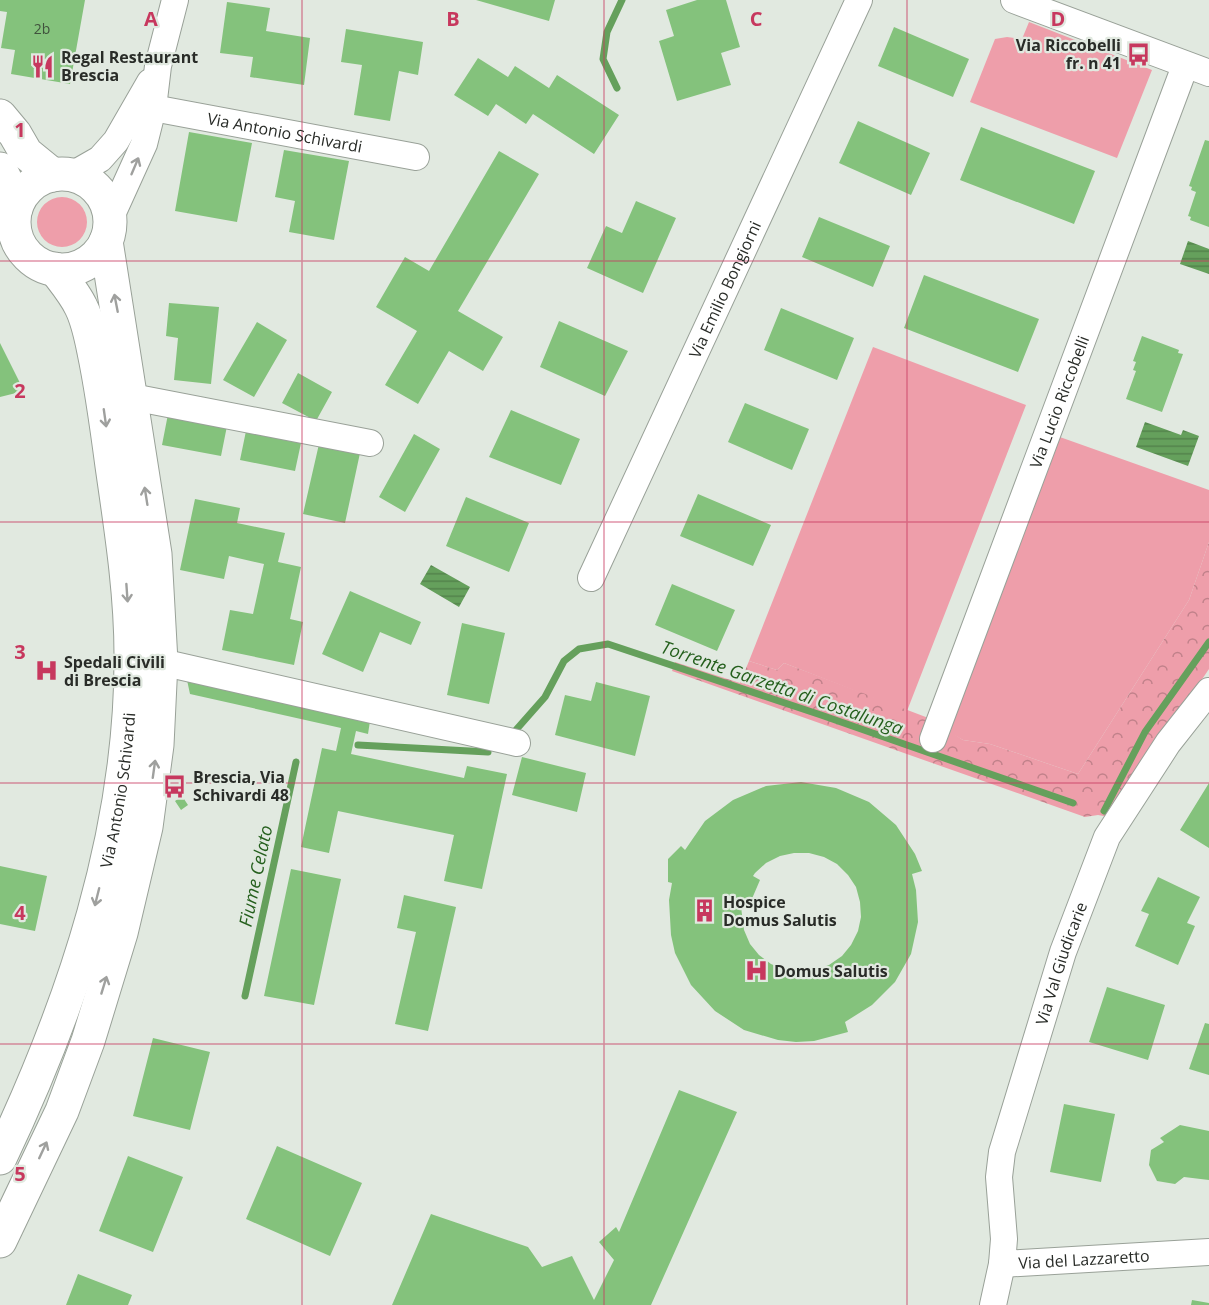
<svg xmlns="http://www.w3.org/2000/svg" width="1209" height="1305" viewBox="0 0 1209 1305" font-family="'Open Sans',sans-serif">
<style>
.grass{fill:#ee9eaa}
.forest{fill:url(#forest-crowns)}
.water{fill:url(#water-rules)}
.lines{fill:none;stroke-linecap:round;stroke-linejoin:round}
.stream{stroke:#65a05c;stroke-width:7}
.building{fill:#84c27c;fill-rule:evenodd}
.street-casing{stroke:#99a198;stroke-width:28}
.secondary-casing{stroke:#99a198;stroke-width:35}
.street{stroke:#fff;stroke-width:26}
.secondary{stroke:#fff;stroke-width:33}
.oneway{stroke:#9fa09e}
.grid{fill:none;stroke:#c7385e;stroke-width:1.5;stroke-opacity:0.55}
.labels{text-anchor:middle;stroke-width:4.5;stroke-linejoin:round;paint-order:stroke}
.number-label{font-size:14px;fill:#40523d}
.poi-label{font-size:16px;font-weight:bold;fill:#292c28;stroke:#e1e9e0;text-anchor:start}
.street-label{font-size:16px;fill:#292c28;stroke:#e1e9e0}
.water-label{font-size:18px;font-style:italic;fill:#245f1c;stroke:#e1e9e0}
.grid-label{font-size:20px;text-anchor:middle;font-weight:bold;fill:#c7385e;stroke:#e1e9e0;stroke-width:4.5;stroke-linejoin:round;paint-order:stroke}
</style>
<defs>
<pattern id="forest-crowns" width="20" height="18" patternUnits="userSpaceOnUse" patternTransform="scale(1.5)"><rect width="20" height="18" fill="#ee9eaa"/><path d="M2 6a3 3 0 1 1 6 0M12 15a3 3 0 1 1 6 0" fill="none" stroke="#c1818a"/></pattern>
<pattern id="water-rules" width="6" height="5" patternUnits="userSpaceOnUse" patternTransform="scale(1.5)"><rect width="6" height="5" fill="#65a05c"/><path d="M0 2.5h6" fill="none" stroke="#53834c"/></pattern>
</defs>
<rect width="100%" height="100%" fill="#e1e9e0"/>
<path class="grass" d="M 1029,22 L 1152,70 L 1117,158 L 970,102 L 995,39 L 1007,37 L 1022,39 Z
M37 222a25 25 0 1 1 50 0a25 25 0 1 1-50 0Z
M 873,347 L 1026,405 L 907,711 L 784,663 L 777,670 L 749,661 Z
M 1057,436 L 1209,490 L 1209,542 L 1189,600 L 1078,774 L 990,744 L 963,740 L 947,731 Z"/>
<path class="forest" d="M 1209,542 L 1209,669 L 1109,817 L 1098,815 L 1085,817 L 672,671 L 675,662 L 740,683 L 749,661 L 777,670 L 784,663 L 931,719 L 963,740 L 990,744 L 1078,774 L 1189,600 Z"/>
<path class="water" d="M 1188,241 L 1209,249 L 1209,274 L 1180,264 Z
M 1145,422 L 1181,435 L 1183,430 L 1199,436 L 1188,466 L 1136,447 Z
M 431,565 L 470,587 L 459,607 L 420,584 Z"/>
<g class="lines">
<path class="stream" d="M 617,88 L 603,59 L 607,32 L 622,0
M 515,731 L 545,697 L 564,661 L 579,649 L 608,644 L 821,715 L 1073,803
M 358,745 L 488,752
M 1104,811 L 1145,732 L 1209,642
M 245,996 L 296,762"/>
</g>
<path class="building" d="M 0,0 L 85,0 L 70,84 L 11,74 L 15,50 L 1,48 L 7,12 L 0,11 Z
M 476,0 L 555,0 L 549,21 Z
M 697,0 L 726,0 L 740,47 L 721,53 L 731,85 L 677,101 L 659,41 L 674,36 L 666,10 Z
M 227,2 L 270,8 L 266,31 L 310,38 L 304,85 L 250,77 L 253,57 L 220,53 Z
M 894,27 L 969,59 L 953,97 L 878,66 Z
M 346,29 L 423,42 L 418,75 L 399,71 L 390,121 L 354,115 L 362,65 L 341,62 Z
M 478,58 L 508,77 L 515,66 L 549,88 L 557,75 L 619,115 L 594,154 L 533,114 L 526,124 L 496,104 L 488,116 L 454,95 Z
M 858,121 L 930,153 L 911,195 L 839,163 Z
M 981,127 L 1095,171 L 1074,224 L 960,180 Z
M 189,132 L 252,143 L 237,222 L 175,211 Z
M 1205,140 L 1209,141 L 1209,227 L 1190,220 L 1191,217 L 1188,216 L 1196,192 L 1191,190 L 1192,187 L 1189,186 Z
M 284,150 L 349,161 L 334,240 L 289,232 L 295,201 L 275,197 Z
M 499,151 L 539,174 L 458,311 L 503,337 L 483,371 L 449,351 L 418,404 L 385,385 L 417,331 L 376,307 L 405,257 L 429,271 Z
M 636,201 L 676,218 L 643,293 L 587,268 L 606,226 L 622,233 Z
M 819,217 L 890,246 L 873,287 L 802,257 Z
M 924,275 L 1039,319 L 1018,372 L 904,328 Z
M 169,303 L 219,307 L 211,384 L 174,380 L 178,338 L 166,336 Z
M 781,308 L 854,338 L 837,380 L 764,350 Z
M 559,321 L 628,351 L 605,396 L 540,367 Z
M 257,322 L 287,340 L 254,397 L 223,380 Z
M 1142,336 L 1179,350 L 1178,353 L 1183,354 L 1162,412 L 1126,399 L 1136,371 L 1133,370 L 1136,362 L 1133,361 Z
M 0,343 L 24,391 L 0,397 Z
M 298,373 L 332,392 L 316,421 L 282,403 Z
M 745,403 L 809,429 L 792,470 L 728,442 Z
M 169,409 L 228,421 L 221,456 L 162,445 Z
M 511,410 L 580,439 L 561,485 L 489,457 Z
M 246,431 L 301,443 L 295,471 L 240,460 Z
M 414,434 L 440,449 L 405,512 L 379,497 Z
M 319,444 L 360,453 L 345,523 L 303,514 Z
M 698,494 L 771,525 L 753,566 L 680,536 Z
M 466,497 L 529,523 L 509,572 L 446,546 Z
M 195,499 L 240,508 L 237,523 L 285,533 L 278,562 L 301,567 L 290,619 L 303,622 L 294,665 L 222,650 L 230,610 L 253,614 L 264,564 L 229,556 L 224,579 L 180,570 Z
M 672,584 L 735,610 L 717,651 L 655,625 Z
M 350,591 L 421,622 L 411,645 L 380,632 L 363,672 L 322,654 Z
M 462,623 L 505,633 L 489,704 L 447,695 Z
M 187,680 L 370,721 L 368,734 L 356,731 L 351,754 L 464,778 L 467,766 L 507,774 L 482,889 L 444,881 L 454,835 L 338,811 L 329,853 L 301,847 L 322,748 L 336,751 L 341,728 L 190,694 Z
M 596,682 L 650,696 L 635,756 L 555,735 L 565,695 L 591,701 Z
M 522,757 L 586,773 L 577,812 L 512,795 Z
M 801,782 L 836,788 L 869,802 L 896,825 L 915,854 L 922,871 L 912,874 L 916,890 L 918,922 L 911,954 L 895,982 L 872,1005 L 845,1022 L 848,1032 L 814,1041 L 796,1042 L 778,1040 L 744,1030 L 715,1011 L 691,985 L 675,953 L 671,935 L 669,900 L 672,883 L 668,882 L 668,859 L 681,846 L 685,850 L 705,821 L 733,800 L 766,786 ZM 794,853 L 809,853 L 824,857 L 837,864 L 848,875 L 856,887 L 860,902 L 861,917 L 858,931 L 851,945 L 842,956 L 829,965 L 815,970 L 800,972 L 785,970 L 771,964 L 759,955 L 750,944 L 744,930 L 741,907 L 748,908 L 760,880 L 753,876 L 755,873 L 766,863 L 780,856 Z
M 1209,783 L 1209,848 L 1180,830 Z
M 182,796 L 188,805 L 181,810 L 175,801 Z
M 0,866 L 47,876 L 35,931 L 0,924 Z
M 291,869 L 341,879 L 314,1005 L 264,996 Z
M 1158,877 L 1200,897 L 1187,923 L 1195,926 L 1178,965 L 1135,946 L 1149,914 L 1141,911 Z
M 404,895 L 456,907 L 428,1031 L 395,1024 L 416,932 L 397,928 Z
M 1107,987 L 1165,1005 L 1148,1060 L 1089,1042 Z
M 1205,1023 L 1209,1024 L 1209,1075 L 1189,1069 Z
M 153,1038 L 210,1052 L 190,1130 L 133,1116 Z
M 679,1090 L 737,1112 L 651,1305 L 392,1305 L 431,1214 L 528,1247 L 542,1267 L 572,1256 L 594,1300 L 614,1260 L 599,1242 L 616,1227 L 619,1232 Z
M 1064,1104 L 1115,1114 L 1101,1182 L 1050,1172 Z
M 1180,1125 L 1209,1131 L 1209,1180 L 1184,1177 L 1175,1184 L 1157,1181 L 1149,1165 L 1151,1150 L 1164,1142 L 1160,1138 Z
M 277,1146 L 362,1183 L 330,1256 L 246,1219 Z
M 128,1156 L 183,1177 L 153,1252 L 99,1231 Z
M 78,1274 L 132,1295 L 128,1305 L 66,1305 Z
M 1192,1300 L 1209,1303 L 1209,1305 L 1191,1305 Z"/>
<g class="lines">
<defs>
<g id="street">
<path d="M 1014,0 L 1209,73"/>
<path id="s1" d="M 153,108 L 416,157"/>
<path d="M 72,175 L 100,159 L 116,141 L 150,82"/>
<path d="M 110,219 L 144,144 L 153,108 L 158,66 L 175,0"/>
<path d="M 132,397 L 370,443"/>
<path id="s2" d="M 591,578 L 859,0"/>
<path d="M 161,662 L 517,743"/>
<path id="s3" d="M 933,739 L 1185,66"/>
<path id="s4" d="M 1002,1264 L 1209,1252"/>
<path id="s5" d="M 993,1305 L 1002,1264 L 1004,1239 L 999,1177 L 1002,1152 L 1063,952 L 1107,837 L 1168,743 L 1209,691"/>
</g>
<g id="secondary">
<path d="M 0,116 L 15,134 L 26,153 L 53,175"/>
<path d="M 0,169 L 8,185 L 16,208"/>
<circle cx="62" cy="222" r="48"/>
<path id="s6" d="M 0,1158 C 74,1002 132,830 131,655 C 131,592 121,529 112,466 C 107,428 102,390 94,352 C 91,337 88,321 81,307 C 75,294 64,281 55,269"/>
<path d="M 0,1241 L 62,1111 L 88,1041 L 121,933 L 146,827 L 157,745 L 161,662 L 155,554 L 106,241"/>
</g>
</defs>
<use href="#street" class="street-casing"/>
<use href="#secondary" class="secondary-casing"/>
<use href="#street" class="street"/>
<use href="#secondary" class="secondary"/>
</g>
<defs><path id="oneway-shaft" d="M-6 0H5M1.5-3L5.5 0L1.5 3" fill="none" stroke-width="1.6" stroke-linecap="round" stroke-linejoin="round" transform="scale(1.5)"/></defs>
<g class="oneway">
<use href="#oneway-shaft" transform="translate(135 166) rotate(-67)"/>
<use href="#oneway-shaft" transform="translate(116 303) rotate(-101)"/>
<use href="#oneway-shaft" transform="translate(105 418) rotate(82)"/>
<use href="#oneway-shaft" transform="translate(146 496) rotate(-99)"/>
<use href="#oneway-shaft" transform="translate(127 593) rotate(86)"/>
<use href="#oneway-shaft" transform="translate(154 769) rotate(-82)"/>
<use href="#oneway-shaft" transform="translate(97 897) rotate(104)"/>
<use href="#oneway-shaft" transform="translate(104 985) rotate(-73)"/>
<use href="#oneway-shaft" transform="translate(43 1150) rotate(-65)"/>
</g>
<path class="grid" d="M 302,0 L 302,1305M 604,0 L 604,1305M 907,0 L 907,1305M 0,261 L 1209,261M 0,522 L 1209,522M 0,783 L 1209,783M 0,1044 L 1209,1044"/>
<defs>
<symbol id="bus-bare" viewBox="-9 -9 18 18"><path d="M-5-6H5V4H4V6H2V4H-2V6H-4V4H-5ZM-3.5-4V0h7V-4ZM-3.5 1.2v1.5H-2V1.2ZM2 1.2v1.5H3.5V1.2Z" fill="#c7385e" stroke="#e1e9e0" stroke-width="2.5" paint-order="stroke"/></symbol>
<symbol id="restaurant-bare" viewBox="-9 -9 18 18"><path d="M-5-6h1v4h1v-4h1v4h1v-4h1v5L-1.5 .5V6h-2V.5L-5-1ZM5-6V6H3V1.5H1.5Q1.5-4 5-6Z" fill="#c7385e" stroke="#e1e9e0" stroke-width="2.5" paint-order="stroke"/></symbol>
<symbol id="hospital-bare" viewBox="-9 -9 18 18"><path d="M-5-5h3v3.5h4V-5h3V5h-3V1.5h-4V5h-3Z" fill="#c7385e" stroke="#e1e9e0" stroke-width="2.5" paint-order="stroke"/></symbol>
<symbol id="building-bare" viewBox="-9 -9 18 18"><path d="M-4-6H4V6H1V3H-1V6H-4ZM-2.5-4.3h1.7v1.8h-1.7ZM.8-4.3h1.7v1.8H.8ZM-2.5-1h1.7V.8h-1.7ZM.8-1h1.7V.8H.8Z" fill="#c7385e" stroke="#e1e9e0" stroke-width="2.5" paint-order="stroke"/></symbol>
</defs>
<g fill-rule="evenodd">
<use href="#bus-bare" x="1122" y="38" width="33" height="33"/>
<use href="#restaurant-bare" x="26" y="50" width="33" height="33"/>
<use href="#hospital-bare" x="30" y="654" width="33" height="33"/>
<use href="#bus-bare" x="158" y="770" width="33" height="33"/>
<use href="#building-bare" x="688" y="894" width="33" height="33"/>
<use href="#hospital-bare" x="740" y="954" width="33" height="33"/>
</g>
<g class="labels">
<g class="number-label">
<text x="42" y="34">2b</text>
</g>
<g class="poi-label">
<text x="1121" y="51" text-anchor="end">Via Riccobelli<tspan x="1121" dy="18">fr. n 41</tspan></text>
<text x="61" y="63">Regal Restaurant<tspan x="61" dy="18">Brescia</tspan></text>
<text x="64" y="668">Spedali Civili<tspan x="64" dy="18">di Brescia</tspan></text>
<text x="193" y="783">Brescia, Via<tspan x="193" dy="18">Schivardi 48</tspan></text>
<text x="723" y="908">Hospice<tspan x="723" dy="18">Domus Salutis</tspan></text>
<text x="774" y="977">Domus Salutis</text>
</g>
<g class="street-label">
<text dy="6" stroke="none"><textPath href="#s1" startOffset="134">Via Antonio Schivardi</textPath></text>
<text dy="6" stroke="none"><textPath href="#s2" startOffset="318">Via Emilio Bongiorni</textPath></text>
<text dy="6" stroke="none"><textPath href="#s3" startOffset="360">Via Lucio Riccobelli</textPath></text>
<text dy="6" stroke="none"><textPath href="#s6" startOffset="388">Via Antonio Schivardi</textPath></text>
<text dy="6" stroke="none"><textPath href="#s5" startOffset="352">Via Val Giudicarie</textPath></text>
<text dy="6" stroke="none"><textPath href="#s4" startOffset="82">Via del Lazzaretto</textPath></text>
</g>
<g class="water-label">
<text transform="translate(782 688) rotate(19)" y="6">Torrente Garzetta di Costalunga</text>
<text transform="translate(256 876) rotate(-78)" y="6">Fiume Celato</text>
</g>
</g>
<g class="grid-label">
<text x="151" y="26">A</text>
<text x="453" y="26">B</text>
<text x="756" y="26">C</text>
<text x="1058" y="26">D</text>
<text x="20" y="137">1</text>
<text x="20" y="398">2</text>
<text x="20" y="659">3</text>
<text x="20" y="920">4</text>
<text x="20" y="1181">5</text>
</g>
</svg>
